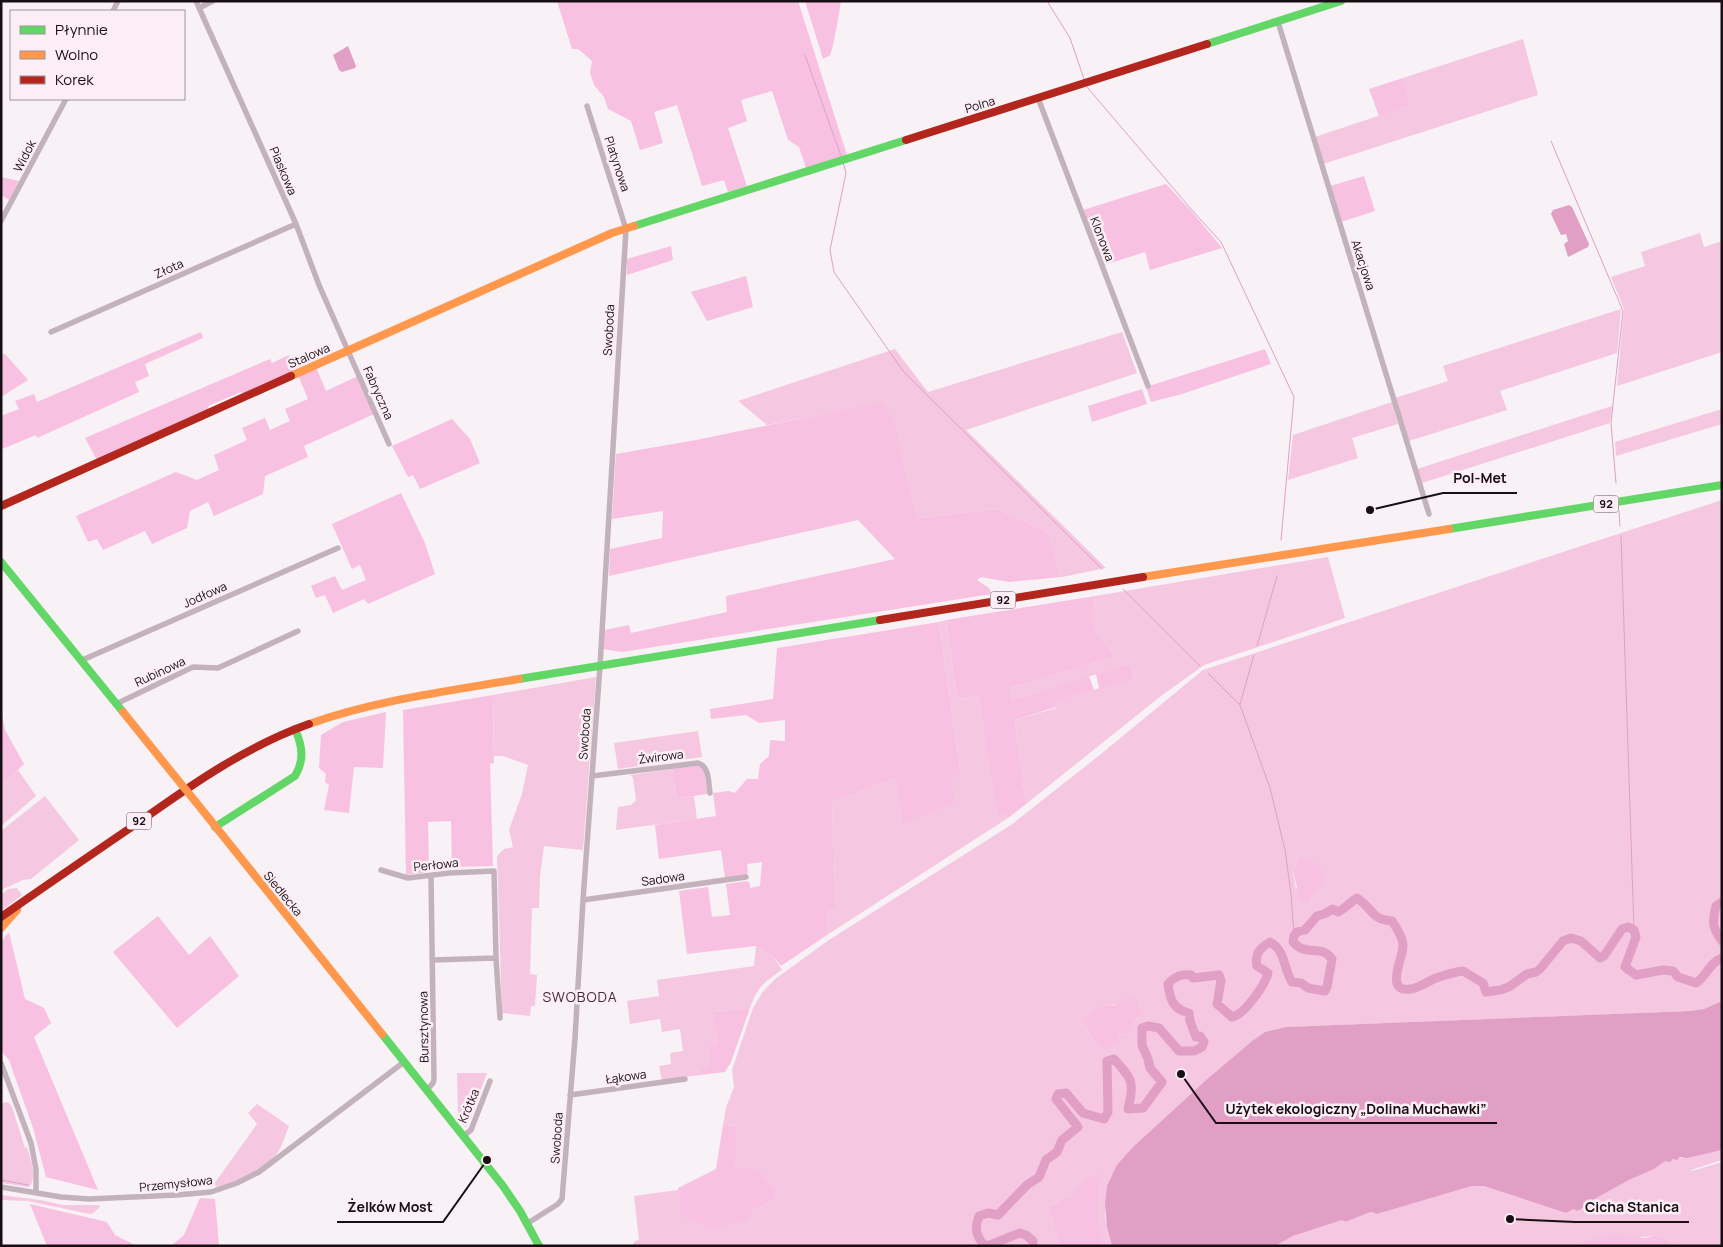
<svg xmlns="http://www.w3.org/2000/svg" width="1723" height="1247" viewBox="0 0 1723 1247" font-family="Manrope,sans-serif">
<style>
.green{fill:#f5c7e1;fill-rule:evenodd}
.forest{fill:#f8c1e1}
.water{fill:#e19fc5}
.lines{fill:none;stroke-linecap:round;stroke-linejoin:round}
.stream{stroke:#e19fc5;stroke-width:1}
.river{stroke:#e19fc5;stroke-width:9}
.street{stroke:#c3b2bc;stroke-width:5.5}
.fast{stroke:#63d668;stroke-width:8}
.slow{stroke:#ff974d;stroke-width:8}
.jam{stroke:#b3261e;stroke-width:8}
.slow-bridge{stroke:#ff974d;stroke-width:8}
.labels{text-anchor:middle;stroke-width:5;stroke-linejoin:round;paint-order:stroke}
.shield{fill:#fbeef5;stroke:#5c5158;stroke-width:1}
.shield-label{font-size:11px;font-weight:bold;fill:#180e14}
.street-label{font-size:12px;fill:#180e14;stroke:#fbeef5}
.neighbourhood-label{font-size:14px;letter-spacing:1px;fill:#422a37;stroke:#fbeef5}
.leader{fill:none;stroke:#180e14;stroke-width:2}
.callout-dot{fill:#180e14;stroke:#fbeef5;stroke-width:2}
.callout-label{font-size:14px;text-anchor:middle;font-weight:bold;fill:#180e14;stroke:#fbeef5;stroke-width:5;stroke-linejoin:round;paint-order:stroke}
</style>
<rect width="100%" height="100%" fill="#f8f1f5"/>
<path class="green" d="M 1523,39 L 1538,95 L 1323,164 L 1315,137 L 1411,105 L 1403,78 Z
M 1700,233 L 1704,247 L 1722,241 L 1722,352 L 1617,386 L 1624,309 L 1611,277 L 1645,266 L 1641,252 Z
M 1621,309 L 1617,353 L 1500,391 L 1507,410 L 1409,441 L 1395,398 L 1448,381 L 1443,366 Z
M 1122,332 L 1137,373 L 966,430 L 1106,568 L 1062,577 L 1047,531 L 996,509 L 918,518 L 882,403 L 767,425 L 738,401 L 895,349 L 928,392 Z
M 1392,402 L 1398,424 L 1352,438 L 1358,458 L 1288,480 L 1293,435 Z
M 1612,406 L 1610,423 L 1422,483 L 1417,469 Z
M 1722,409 L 1722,424 L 1616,456 L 1615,442 Z
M 1722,500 L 1722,1001 L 1704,1009 L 1690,1011 L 1286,1027 L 1265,1032 L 1252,1041 L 1205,1081 L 1134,1146 L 1107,1186 L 1105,1216 L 1112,1246 L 1098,1246 L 1072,1195 L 1048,1207 L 1059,1246 L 632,1246 L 635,1241 L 639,1240 L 634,1196 L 678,1190 L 679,1214 L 752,1211 L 772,1200 L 733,1169 L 738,1126 L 723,1125 L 726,1108 L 734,1087 L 732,1070 L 753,1008 L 762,993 L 775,979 L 829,940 L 1011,825 L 1101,754 L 1203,670 ZM 1298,859 L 1307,862 L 1296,890 L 1293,871 ZM 1112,1005 L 1143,1010 L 1135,1022 L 1131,1036 L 1121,1033 L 1118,1037 L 1094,1041 L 1081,1019 Z
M 1328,557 L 1345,618 L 1204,665 L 1161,696 L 1026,804 L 1015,720 L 1056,708 L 1055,702 L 1135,677 L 1130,664 L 1012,700 L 1010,688 L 1114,657 C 1110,646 1104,644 1098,635 C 1090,622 1093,609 1095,596 Z
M 946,620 L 957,699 L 978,696 L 997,815 L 1006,811 L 1008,818 L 827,935 L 827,911 L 836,909 L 832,802 L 896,778 L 951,778 L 961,776 L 939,622 Z
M 596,677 L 583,850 L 544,846 L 540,877 L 539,908 L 532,908 L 530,974 L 537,975 L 535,1006 L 531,1006 L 530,1016 L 502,1013 L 497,856 L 504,849 L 513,847 L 509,830 L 522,794 L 528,765 L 503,756 L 494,756 L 493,695 Z
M 698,731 L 702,757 L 618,769 L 614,743 Z
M 672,769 L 676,795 L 679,798 L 694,796 L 697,819 L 616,830 L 618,807 L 631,805 L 636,800 L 633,778 L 630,775 Z
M 18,770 L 36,796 L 1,826 L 1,786 Z
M 45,796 L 79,840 L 31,879 L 23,880 L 1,890 L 1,831 Z
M 17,888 L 22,895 L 1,911 L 1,895 L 8,889 Z
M 756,946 L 774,957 L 782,970 C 763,983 758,986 750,1008 L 712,1012 L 717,1045 L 710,1066 L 699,1068 L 700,1075 L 662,1080 L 659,1066 L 671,1064 L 670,1053 L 683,1051 L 680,1029 L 662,1032 L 660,1019 L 630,1024 L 627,1001 L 659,996 L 657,980 L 754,966 Z
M 457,1073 L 487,1073 L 466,1128 L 458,1118 Z
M 8,1102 L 12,1107 L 25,1148 L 27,1147 C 30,1158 38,1177 29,1187 L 1,1183 L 1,1103 Z
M 257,1104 L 289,1126 C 285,1136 282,1147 276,1155 C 261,1172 237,1181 217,1187 L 214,1184 L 257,1124 L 248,1113 Z
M 1722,1150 L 1722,1160 L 1691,1170 L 1692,1171 L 1722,1162 L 1722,1246 L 1676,1246 L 1659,1235 C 1633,1241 1602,1231 1579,1246 L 1275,1246 L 1293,1236 L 1342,1220 L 1345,1222 L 1371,1212 L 1377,1214 L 1472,1186 L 1484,1186 L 1566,1213 L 1574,1209 L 1576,1211 L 1580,1210 L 1589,1202 L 1629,1180 L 1653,1169 L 1665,1161 Z
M 1,1195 L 40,1200 L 63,1205 L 99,1205 L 100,1207 L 92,1214 L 85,1213 L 28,1201 L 1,1200 Z"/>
<path class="forest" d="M 557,1 L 798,1 L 847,155 L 806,168 L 799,147 L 788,140 L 772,91 L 741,100 L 747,121 L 728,128 L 747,186 L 728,192 L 724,180 L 702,186 L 677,105 L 654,112 L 663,143 L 640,150 L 631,121 L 608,109 L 604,97 L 594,85 L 590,73 L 592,62 L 590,59 L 578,49 L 572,49 Z
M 805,1 L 841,1 C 840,8 833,51 830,55 C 828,57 826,57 823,59 Z
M 1403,78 L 1411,105 L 1379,116 L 1369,89 Z
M 1364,176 L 1375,211 L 1341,222 L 1330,186 Z
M 1,177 L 19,181 L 9,200 L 1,195 Z
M 1166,184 L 1194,214 L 1222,248 L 1150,270 L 1145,252 L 1104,265 L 1083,210 Z
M 671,246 L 673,260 L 627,275 L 627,259 Z
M 746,276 L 753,307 L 707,321 L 691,292 Z
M 201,332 L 203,338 L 145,364 L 149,376 L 135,382 L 139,392 L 37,438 L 36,435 L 2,449 L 1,416 L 19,409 L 15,401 L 34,394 L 37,402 Z
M 1265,349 L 1271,364 L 1182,394 L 1151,402 L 1146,387 Z
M 5,354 L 28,380 L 1,397 L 1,355 Z
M 289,355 L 295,371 L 243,395 L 241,392 L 208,406 L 209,410 L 97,460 L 85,438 L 270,359 L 272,363 Z
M 316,367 L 326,391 L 358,376 L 374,414 L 304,446 L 308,457 L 265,476 L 263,494 L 214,516 L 208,502 L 190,511 L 187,528 L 152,544 L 145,531 L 103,550 L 97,539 L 88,542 L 76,516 L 176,472 L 197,480 L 219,470 L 214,455 L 247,440 L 242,428 L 265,418 L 270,430 L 290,421 L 285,409 L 308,399 L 298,375 Z
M 1142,389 L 1147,404 L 1092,422 L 1088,406 Z
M 882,402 L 895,424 L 906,477 L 918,518 L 996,509 L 1047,531 L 1062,577 L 1009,582 L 981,577 L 977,580 L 989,588 L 992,594 L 622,652 L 603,649 L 604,630 L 629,625 L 631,633 L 727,612 L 726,596 L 895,559 L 858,520 L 609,576 L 610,549 L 662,538 L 663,511 L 612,519 L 616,454 L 696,440 Z
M 452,419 L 470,439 L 480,463 L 420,489 L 413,475 L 408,477 L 392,446 Z
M 401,493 L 425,543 L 435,574 L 368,604 L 364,599 L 333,613 L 325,595 L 316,598 L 311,586 L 335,576 L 342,590 L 366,580 L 360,565 L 352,569 L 332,524 Z
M 1095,596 C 1093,609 1090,622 1098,635 C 1104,644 1110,646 1114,657 L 1010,688 L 1012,700 L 1089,676 L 1094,690 L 1055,702 L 1056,707 L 1015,720 L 1026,804 L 1008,818 L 1006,812 L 997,816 L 978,696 L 957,699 L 946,620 Z
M 939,622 L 961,776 L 951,779 L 955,802 L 903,824 L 896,778 L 832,802 L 836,909 L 827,911 L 827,935 L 781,966 L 774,957 L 756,946 L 687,954 L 679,891 L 708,887 L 712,917 L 730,915 L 726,884 L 747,881 L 750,883 L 750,888 L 760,886 L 762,862 L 747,864 L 748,872 L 746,875 L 725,878 L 721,850 L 659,859 L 655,825 L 716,816 L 713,793 L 729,791 L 735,793 L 747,779 L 758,779 L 760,764 L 769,756 L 770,740 L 785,741 L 785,720 L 759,723 L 746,715 L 711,719 L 710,709 L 773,699 L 777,648 Z
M 1130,664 L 1135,678 L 1099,689 L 1096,674 Z
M 493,695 L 494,763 L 490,764 L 493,866 L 452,867 L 451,821 L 428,822 L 429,872 L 406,875 L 403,710 Z
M 1,710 L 5,730 L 24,764 L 1,786 Z
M 386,712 L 383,768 L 354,767 L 349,813 L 324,810 L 329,785 L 325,782 L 326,774 L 319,768 L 321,735 L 343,722 Z
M 701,765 L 704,768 L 707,794 L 679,798 L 676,795 L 672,769 Z
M 1304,857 L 1307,862 L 1316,863 C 1324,872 1326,874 1323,887 L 1312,894 L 1309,902 L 1300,900 L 1293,871 L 1298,859 Z
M 158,916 L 189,955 L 210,936 L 239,976 L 177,1028 L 113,952 Z
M 9,932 L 25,999 L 44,1008 L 51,1023 L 34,1037 L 98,1190 L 46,1177 L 33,1128 L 9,1060 L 1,1051 L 1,942 Z
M 1130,998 L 1136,1000 L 1140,1009 L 1144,1009 L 1135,1022 L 1131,1036 L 1121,1033 L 1118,1037 L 1121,1042 L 1104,1050 L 1094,1041 L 1081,1019 L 1100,1007 L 1118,1005 L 1121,1000 Z
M 750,1008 L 731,1062 L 725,1072 L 700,1075 L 699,1068 L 710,1066 L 709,1046 L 717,1045 L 712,1012 Z
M 723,1125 L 738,1126 L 734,1168 L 758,1170 L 776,1191 L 772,1200 L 752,1211 L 746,1221 L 711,1228 L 679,1214 L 678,1188 L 716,1169 Z
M 1100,1174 L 1097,1214 L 1102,1246 L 1059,1246 L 1048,1207 L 1072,1195 L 1088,1177 Z
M 200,1198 L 215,1199 L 219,1246 L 171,1246 L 184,1235 Z
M 30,1204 L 107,1222 L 115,1235 L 137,1246 L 47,1246 Z
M 1611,1234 L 1645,1238 L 1659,1235 L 1676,1246 L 1579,1246 L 1589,1240 Z"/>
<path class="water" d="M 348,46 L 356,66 L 355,68 L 342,72 L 339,70 L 333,55 Z
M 1569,205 L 1572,207 L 1589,244 L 1588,247 L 1568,257 L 1564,244 L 1568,241 L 1566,234 L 1561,235 L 1551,214 L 1553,210 Z
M 1722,1001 L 1722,1150 L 1687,1158 L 1680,1157 L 1677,1160 L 1673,1159 L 1670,1162 L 1665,1161 L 1654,1169 L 1629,1180 L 1589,1202 L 1580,1210 L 1576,1211 L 1574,1209 L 1566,1213 L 1484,1186 L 1472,1186 L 1377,1214 L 1371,1212 L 1345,1222 L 1342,1220 L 1293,1236 L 1275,1246 L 1112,1246 L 1107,1227 L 1105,1204 L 1107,1186 L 1117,1165 L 1134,1146 L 1205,1081 L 1252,1041 L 1265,1032 L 1286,1027 L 1690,1011 L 1704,1009 Z"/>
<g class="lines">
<path class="stream" d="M 1047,1 L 1070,38 L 1084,79
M 805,55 L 841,156
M 1087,87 L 1191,209 L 1221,242 L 1294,397 L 1281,540
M 1551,141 L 1623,311 L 1611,423 L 1616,483
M 843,162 L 846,173 L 830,250 L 834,272 L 903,371 L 1102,569
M 1619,511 L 1620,526
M 1621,536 L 1634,930
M 1123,589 L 1200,666
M 1257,646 L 1277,576
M 1208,673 L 1240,705 L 1270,788 L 1285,850 L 1291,893 L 1294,936
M 1240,704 L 1254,655
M 1,1180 L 28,1185"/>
<path class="river" d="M 1722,902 L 1716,906 C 1712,922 1712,928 1722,941
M 985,1246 C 976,1236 974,1229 979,1216 L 988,1213 L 998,1215 L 1027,1185 L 1039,1177 L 1046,1160 L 1057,1152 L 1062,1140 L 1078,1127 L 1056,1099 L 1058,1094 L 1066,1093 L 1083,1113 L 1104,1119 L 1108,1112 L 1107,1061 L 1114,1059 C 1132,1079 1135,1082 1128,1109 L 1143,1108 L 1162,1082 L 1150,1068 L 1148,1059 L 1142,1045 L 1142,1028 L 1148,1026 L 1159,1028 L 1179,1051 L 1194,1051 L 1202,1047 L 1204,1042 L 1200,1036 L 1196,1037 L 1190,1021 L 1189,1013 C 1173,1009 1170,1000 1168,984 C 1175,976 1181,974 1191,975 L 1193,978 L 1219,975 L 1221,981 L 1217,1004 L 1232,1017 C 1244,1015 1265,985 1268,973 L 1257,966 C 1254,954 1260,948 1270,942 C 1286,951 1283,968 1292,982 L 1301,983 L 1308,988 L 1325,991 L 1327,987 L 1332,959 C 1320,943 1307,958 1293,942 L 1294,936 L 1297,932 L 1305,930 L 1317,916 L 1324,914 L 1333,909 L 1338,912 C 1346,908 1350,902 1357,898 C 1374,909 1370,919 1392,921 C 1396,927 1403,937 1403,945 C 1404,957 1383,993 1411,989 C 1419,988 1428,981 1436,978 C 1445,975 1454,972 1463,971 L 1483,983 L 1486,992 L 1500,990 L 1509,987 L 1527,974 L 1536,972 L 1540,969 L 1563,941 L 1571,938 L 1581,941 L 1600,958 L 1604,956 L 1622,929 L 1628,927 L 1634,930 L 1636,937 L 1625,967 L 1636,975 L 1663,970 L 1673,971 L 1678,977 L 1696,983 C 1708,975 1708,964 1722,958
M 987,1246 L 1020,1233 L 1026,1235 L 1033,1241 L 1033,1246"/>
<path class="street" d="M 196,1 L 296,224 L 319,285 L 389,444
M 199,8 L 213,1
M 113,11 L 118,1
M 1278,22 L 1429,514
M 1038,98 L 1148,386
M 1,221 L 66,99
M 51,332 L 296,224
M 80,661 L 338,548
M 116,704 L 193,667 L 218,668 L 298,631
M 592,776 L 698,763 C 710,767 708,782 710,793
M 381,870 L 408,878 L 449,873 L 494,871 L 496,958 L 500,1018
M 583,900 L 746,877
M 432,960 L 496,958
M 1,1063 L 31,1143 L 36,1169 L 36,1193
M 427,1090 L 433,1083 L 434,1080 L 431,876
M 570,1095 L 685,1079
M 463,1136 L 471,1130 L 490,1081
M 1,1187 L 61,1197 L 89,1199 L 177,1195 L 211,1192 L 237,1183 L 259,1172 L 404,1062
M 528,1223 L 558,1204 L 562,1199 L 563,1187 L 575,1038 L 583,900 L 600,666 L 626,229 L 587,106"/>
<path class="fast" d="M 1207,44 L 1341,1
M 634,226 L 906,140
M 1449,529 L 1722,485
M 1,562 L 123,712
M 519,679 L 880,620
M 215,827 L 295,776 C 305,760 302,745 295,729
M 382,1034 L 503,1186 L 520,1211 L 539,1246"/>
<path class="slow" d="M 291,376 L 612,233 L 634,226
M 1143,577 L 1449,529
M 123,712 L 173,774
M 309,724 C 377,700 449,691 519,679
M 195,801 L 382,1034
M 1,928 L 17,910"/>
<path class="jam" d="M 906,140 L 1207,44
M 1,506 L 291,376
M 880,620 L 1143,577
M 1,917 C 48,884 95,852 142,820 C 194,783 249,745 309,724"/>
<path class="slow-bridge" d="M 173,774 L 195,801"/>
</g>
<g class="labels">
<g class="shield">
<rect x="1593.5" y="495.5" width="25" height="17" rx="4"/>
<rect x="990.5" y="591.5" width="25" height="17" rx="4"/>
<rect x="126.5" y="812.5" width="25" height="17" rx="4"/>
</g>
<g class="shield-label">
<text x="1606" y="508">92</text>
<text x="1003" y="604">92</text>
<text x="139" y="825">92</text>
</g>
<g class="street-label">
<text transform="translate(980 105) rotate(-17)" y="4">Polna</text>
<text transform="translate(25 156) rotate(-63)" y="4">Widok</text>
<text transform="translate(617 164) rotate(72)" y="4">Platynowa</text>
<text transform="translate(283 171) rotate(67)" y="4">Piaskowa</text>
<text transform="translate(1102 239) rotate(69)" y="4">Klonowa</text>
<text transform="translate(1363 265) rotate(72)" y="4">Akacjowa</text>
<text transform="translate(169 269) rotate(-24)" y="4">Złota</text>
<text transform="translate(609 330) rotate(-87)" y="4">Swoboda</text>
<text transform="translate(309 356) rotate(-24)" y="4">Stalowa</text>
<text transform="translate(378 393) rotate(66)" y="4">Fabryczna</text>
<text transform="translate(205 595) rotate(-24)" y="4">Jodłowa</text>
<text transform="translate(160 672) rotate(-25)" y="4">Rubinowa</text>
<text transform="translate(585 734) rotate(-86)" y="4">Swoboda</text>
<text transform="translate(661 757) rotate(-7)" y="4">Żwirowa</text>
<text transform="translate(436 865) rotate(-6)" y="4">Perłowa</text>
<text transform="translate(663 879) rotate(-8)" y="4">Sadowa</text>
<text transform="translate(283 894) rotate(51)" y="4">Siedlecka</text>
<text transform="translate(424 1027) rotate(-91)" y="4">Bursztynowa</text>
<text transform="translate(626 1077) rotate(-8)" y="4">Łąkowa</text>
<text transform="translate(469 1106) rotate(-67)" y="4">Krótka</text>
<text transform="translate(557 1138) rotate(-86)" y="4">Swoboda</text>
<text transform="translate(176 1184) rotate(-6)" y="4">Przemysłowa</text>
</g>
<g class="neighbourhood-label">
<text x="580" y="1002">SWOBODA</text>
</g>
</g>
<path class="leader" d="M1370 510L1443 493H1517M1181 1074L1216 1123H1497M1510 1219L1575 1222H1689M487 1160L443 1222H337"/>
<g class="callout-dot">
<circle cx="1370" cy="510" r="5"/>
<circle cx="1181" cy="1074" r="5"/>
<circle cx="1510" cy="1219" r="5"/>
<circle cx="487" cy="1160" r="5"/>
</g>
<g class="callout-label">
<text x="1480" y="483">Pol-Met</text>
<text x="1356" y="1114">Użytek ekologiczny „Dolina Muchawki”</text>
<text x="1632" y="1212">Cicha Stanica</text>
<text x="390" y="1212">Żelków Most</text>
</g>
<rect width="1723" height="1247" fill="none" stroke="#180e14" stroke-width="5"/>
<rect x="10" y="10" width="175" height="90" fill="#fbeef5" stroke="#a0949b"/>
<rect x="20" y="26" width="25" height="8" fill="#63d668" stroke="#a0949b"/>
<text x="55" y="35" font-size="15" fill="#180e14">Płynnie</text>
<rect x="20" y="51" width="25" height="8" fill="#ff974d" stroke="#a0949b"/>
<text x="55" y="60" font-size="15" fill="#180e14">Wolno</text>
<rect x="20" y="76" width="25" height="8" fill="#b3261e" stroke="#a0949b"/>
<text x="55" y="85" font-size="15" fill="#180e14">Korek</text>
</svg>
